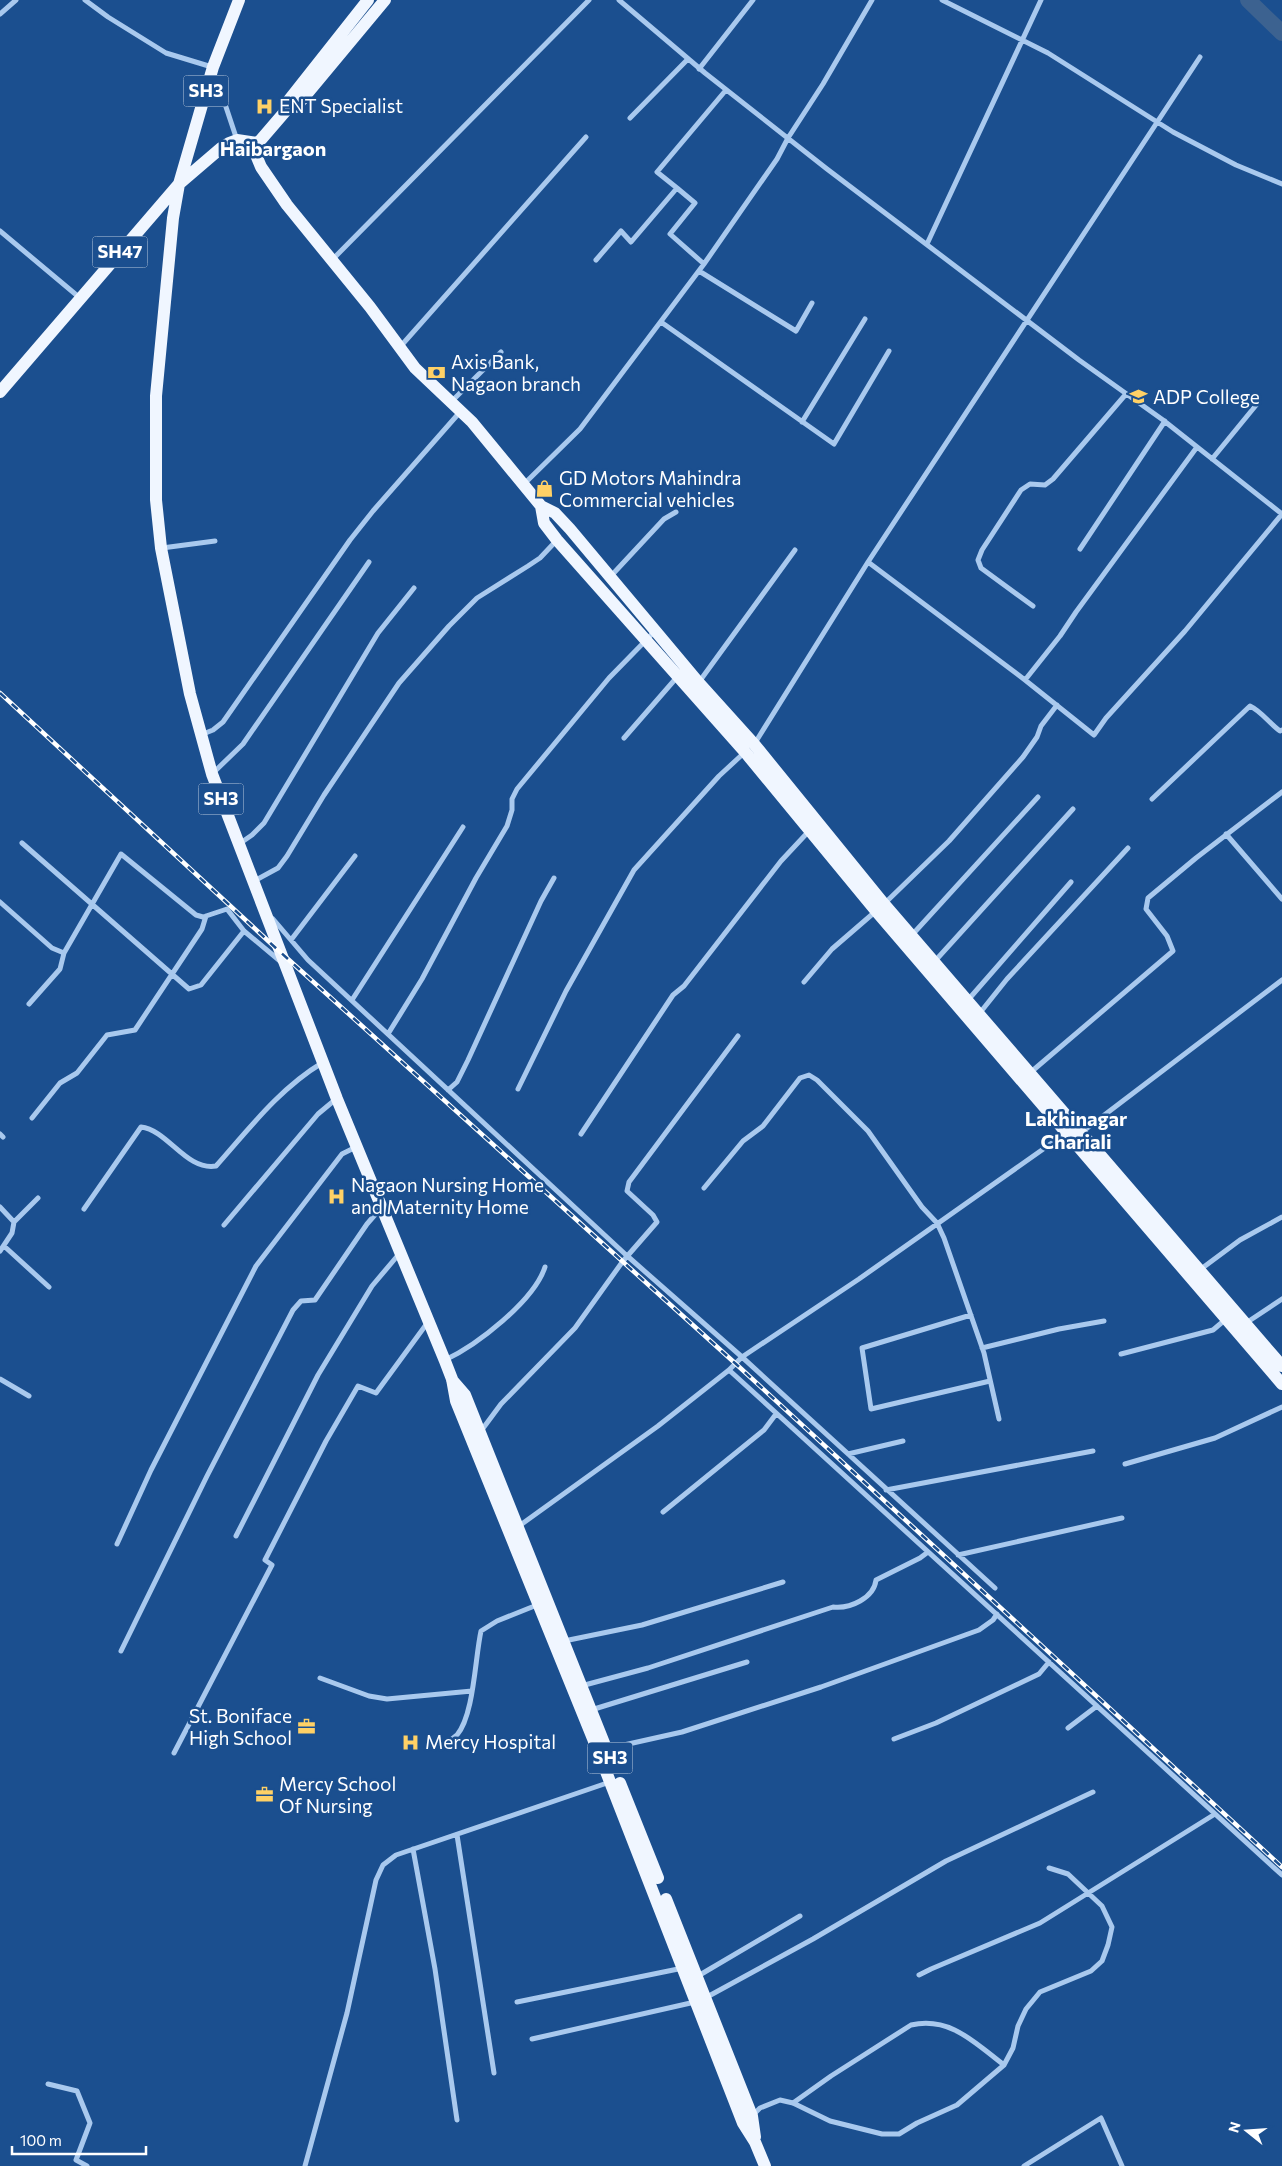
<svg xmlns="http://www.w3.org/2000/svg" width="1282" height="2166" viewBox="0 0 1282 2166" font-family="Commissioner,sans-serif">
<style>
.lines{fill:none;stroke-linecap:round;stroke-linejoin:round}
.river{stroke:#3c6290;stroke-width:16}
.minor{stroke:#a9c9ee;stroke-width:5}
.primary{stroke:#f0f6ff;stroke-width:12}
.rail-casing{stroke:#fff;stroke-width:4.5}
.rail{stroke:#1b4f8f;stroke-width:2.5;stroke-dasharray:8;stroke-linecap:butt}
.labels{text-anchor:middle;stroke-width:5;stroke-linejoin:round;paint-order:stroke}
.shield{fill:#1b4f8f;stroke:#bbcadd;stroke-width:1}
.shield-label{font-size:18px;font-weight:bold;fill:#fff}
.poi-label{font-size:19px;fill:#fff;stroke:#1b4f8f;text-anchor:start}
.neighbourhood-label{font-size:20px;font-weight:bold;fill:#fff;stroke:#1b4f8f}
</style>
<rect width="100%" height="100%" fill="#1b4f8f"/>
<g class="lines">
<path class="river" d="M 1248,0 L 1282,33"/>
<path class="minor" d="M 85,0 L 108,17 L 166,53 L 212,67
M 619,0 L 705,73 L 827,169 L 1079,360 L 1163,420 L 1282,514
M 942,0 L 1048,53 L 1173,132 L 1236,165 L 1282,184
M 0,14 L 16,0
M 699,69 L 753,0
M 209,87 L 224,101 L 237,140
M 630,118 L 688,59
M 677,188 L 695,203 L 670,234 L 704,264
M 0,231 L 80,298
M 927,244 L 1041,0
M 332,260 L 589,0
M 596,260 L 621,231 L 631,242 L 677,188 L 657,172 L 726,90
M 699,271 L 796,331 L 812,303
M 661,322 L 834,444 L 889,351
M 400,347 L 586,137
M 451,402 L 501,352
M 802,422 L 865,319
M 1212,459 L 1257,404
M 523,485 L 580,429 L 704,264 L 777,159 L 788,138 L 823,84 L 872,0
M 162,548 L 215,541
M 1080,549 L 1165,421
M 868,562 L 1025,680 L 1094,735 L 1106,718 L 1185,631 L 1282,514
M 611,576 L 664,519 L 676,512
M 1033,606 L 981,568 L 978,560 L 982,550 L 1021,490 L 1030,484 L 1045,485 L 1053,479 L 1126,394
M 1025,680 L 1060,636 L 1076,612 L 1197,447
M 699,682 L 795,550
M 203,734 L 213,730 L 223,722 L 350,540 L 373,511 L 460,412
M 624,738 L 678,676
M 755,743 L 868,562 L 1200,57
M 212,774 L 243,744 L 369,562
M 1152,799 L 1250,706 C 1261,711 1270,724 1280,731 L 1282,730
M 1226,834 L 1282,899
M 22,843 L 189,989 L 201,985 L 244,931
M 239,844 L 252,835 L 264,823 L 378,633 L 414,588
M 254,881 L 278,868 L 287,856 L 324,795 L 399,683 L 449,626 L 477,598 L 528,566 L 540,558 L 557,540
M 0,902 L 52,948 L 64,953
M 884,904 L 949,841 L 1023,757 L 1037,737 L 1041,726 L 1057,705
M 273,919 L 308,960 L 625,1254 L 742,1357 L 995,1588
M 912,935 L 1038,797
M 291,940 L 355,856
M 935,961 L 1073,809
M 804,982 L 832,949 L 876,911
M 352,1000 L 463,827
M 968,1000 L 1071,882
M 29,1004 L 60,969 L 64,953 L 121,854 L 196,915 L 203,917 L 227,909 L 244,931 L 280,961
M 979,1014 L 1007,979 L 1128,848
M 388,1034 L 422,979 L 476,878 L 507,826 L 512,810 L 512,799 L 517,789 L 609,678 L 655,631
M 1031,1072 L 1173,951 L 1167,936 L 1146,909 L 1148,898 L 1196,858 L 1282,792
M 518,1089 L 566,991 L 634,870 L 719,776 L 745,752
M 448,1090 L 457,1082 L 468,1060 L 541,901 L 554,878
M 32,1118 L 60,1083 L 77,1073 L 107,1035 L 135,1030 L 202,929 L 206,916
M 1082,1132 L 1282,980
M 0,1134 L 3,1137
M 581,1134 L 673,995 L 684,986 L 781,861 L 809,831
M 704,1188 L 743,1141 L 763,1126 L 800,1078 L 809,1075 L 817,1080 L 868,1131 L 922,1207 L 937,1223 L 944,1238 L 984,1353 L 999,1419
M 0,1207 L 14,1222 L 12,1233 L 0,1251
M 84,1209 L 141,1127 C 168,1130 186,1171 216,1166 C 248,1130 280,1088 322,1063
M 14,1222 L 38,1198
M 224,1225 L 318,1114 L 336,1099
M 4,1246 L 49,1287
M 1201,1269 L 1240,1240 L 1282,1217
M 971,1315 L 862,1348 L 871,1409 L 990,1381
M 1246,1323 L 1282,1299
M 982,1348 L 1059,1329 L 1104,1321
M 1121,1354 L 1213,1330 L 1226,1319
M 445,1360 C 477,1345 534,1301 545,1267
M 729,1370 L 1282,1875
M 0,1379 L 29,1396
M 481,1431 L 501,1404 L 575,1328 L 623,1261 L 657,1222 L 653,1215 L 627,1191 L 629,1182 L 738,1036
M 848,1454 L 903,1441
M 1125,1464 L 1215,1438 L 1282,1407
M 886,1490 L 1093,1451
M 663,1512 L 764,1430 L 776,1414
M 519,1526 L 658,1426 L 729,1370 L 742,1357 L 859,1279 L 1066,1133
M 236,1536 L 318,1375 L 372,1286 L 399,1254
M 117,1544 L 151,1470 L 256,1266 L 342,1154 L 356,1147
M 958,1555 L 1122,1518
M 564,1641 L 642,1625 L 783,1582
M 121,1651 L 207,1476 L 293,1310 L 301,1301 L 315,1300 L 367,1224 L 380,1209
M 320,1678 L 369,1696 L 387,1699 L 472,1691
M 581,1686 L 648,1668 L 833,1607 C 850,1609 874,1598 876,1580 L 920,1558 L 928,1552
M 591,1710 L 747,1662
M 1068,1728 L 1097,1706
M 894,1739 L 936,1723 L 1039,1674 L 1049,1662
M 441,1748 C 446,1743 452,1739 457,1735 C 474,1715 475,1658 481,1631 L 497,1621 L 537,1605
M 606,1749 L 682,1732 L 821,1687 L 979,1630 L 993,1620 L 997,1614
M 174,1753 L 272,1565 L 265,1560 L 326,1441 L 358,1386 L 376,1393 L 428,1322
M 457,1835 L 494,2073
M 413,1849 L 435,1969 L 457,2120
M 919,1975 L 931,1969 L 1040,1923 L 1215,1814
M 698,1976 L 800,1916
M 707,1997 L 813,1939 L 946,1861 L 1093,1792
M 517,2002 L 683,1968
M 532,2039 L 695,2002
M 48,2084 L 77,2091 L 90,2123 L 76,2160 L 87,2166
M 793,2103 L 831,2076 L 911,2025 C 950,2016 975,2043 1004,2065
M 752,2116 L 760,2108 L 780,2100 L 793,2103 L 830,2121 L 882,2134 L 899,2134 L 917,2123 L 957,2105 L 1004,2065 L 1013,2048 L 1018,2026 L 1026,2009 L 1040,1992 L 1091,1971 L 1102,1961 L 1108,1945 L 1112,1927 L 1102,1906 L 1068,1874 L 1049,1868
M 305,2166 L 347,2013 L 376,1880 L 383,1865 L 396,1855 L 610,1782
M 1024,2166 L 1101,2118 L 1122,2166"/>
<path class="primary" d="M 239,0 L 213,67 L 179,184 L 173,218 L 156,396 L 156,500 L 161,548 L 190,694 L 212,774 L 337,1099 L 445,1361 L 452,1379 L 456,1401 L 598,1751 L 743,2123 L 755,2142 L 765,2166
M 368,0 L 289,100 L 289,107 L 258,143 L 256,155 L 261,167 L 287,205 L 370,307 L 415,368 L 472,422 L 541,506 L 555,513 L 570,529 L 699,683 L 754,744 L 884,904 L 1282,1366
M 289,107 L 296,107 L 385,0
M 0,392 L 179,184 L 221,148 L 229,143 L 237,140 L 258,143
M 541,506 L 544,523 L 557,540 L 745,752 L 876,911 L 1282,1384
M 452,1380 L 465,1395 L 604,1743
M 620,1783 L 658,1878
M 666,1899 L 752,2116 L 755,2137"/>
<defs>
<path id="rail" d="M 0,693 L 278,950 L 736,1364 L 1282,1867"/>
</defs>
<use href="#rail" class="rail-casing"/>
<use href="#rail" class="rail"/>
</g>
<defs>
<symbol id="hospital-bare" viewBox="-9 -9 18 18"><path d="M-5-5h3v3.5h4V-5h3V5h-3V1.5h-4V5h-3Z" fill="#ffd166" stroke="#1b4f8f" stroke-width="2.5" paint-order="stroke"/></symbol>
<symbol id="bank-bare" viewBox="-9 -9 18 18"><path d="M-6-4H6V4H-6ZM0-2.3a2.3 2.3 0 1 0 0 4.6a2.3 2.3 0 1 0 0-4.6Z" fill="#ffd166" stroke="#1b4f8f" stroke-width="2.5" paint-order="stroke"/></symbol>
<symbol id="university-bare" viewBox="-9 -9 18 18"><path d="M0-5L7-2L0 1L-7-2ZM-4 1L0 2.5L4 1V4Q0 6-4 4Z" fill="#ffd166" stroke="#1b4f8f" stroke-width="2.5" paint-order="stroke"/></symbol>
<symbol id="shop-bare" viewBox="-9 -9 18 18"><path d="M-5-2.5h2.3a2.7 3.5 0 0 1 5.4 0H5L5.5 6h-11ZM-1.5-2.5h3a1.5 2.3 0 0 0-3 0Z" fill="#ffd166" stroke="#1b4f8f" stroke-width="2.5" paint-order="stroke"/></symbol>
<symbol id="office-bare" viewBox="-9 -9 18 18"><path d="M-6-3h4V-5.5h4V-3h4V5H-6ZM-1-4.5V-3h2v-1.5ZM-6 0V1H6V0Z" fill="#ffd166" stroke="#1b4f8f" stroke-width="2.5" paint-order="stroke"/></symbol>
</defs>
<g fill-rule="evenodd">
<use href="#hospital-bare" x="252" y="94" width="25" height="25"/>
<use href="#bank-bare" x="424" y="360" width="25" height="25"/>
<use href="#university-bare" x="1126" y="384" width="25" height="25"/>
<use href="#shop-bare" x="532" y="476" width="25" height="25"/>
<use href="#hospital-bare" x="324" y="1184" width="25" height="25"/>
<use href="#office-bare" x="294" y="1714" width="25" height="25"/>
<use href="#hospital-bare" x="398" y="1730" width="25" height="25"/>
<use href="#office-bare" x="252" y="1782" width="25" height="25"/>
</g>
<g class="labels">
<g class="shield">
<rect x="183.5" y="75.5" width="45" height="31" rx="4"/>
<rect x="92.5" y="236.5" width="55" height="31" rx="4"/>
<rect x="198.5" y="783.5" width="45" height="31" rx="4"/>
<rect x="587.5" y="1742.5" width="45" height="31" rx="4"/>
</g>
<g class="shield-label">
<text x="206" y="97">SH3</text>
<text x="120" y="258">SH47</text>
<text x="221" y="805">SH3</text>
<text x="610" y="1764">SH3</text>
</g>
<g class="poi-label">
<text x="279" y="113">ENT Specialist</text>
<text x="451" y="369">Axis Bank,<tspan x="451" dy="22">Nagaon branch</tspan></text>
<text x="1153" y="404">ADP College</text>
<text x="559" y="485">GD Motors Mahindra<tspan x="559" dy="22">Commercial vehicles</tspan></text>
<text x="351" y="1192">Nagaon Nursing Home<tspan x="351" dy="22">and Maternity Home</tspan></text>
<text x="292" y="1723" text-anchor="end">St. Boniface<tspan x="292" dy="22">High School</tspan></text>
<text x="425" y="1749">Mercy Hospital</text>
<text x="279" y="1791">Mercy School<tspan x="279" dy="22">Of Nursing</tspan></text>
</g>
<g class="neighbourhood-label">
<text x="273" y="156">Haibargaon</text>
<text x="1076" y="1126">Lakhinagar<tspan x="1076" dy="23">Chariali</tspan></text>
</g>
</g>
<g transform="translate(1247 2131) rotate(287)" stroke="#1b4f8f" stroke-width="4" paint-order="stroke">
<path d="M0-4L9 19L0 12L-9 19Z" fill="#ffffff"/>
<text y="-8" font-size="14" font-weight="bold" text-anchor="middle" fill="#ffffff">N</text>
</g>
<path d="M12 2146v8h134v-8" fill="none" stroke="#ffffff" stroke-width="2.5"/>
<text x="20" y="2146" font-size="15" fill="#ffffff" stroke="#1b4f8f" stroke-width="4" paint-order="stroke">100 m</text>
</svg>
